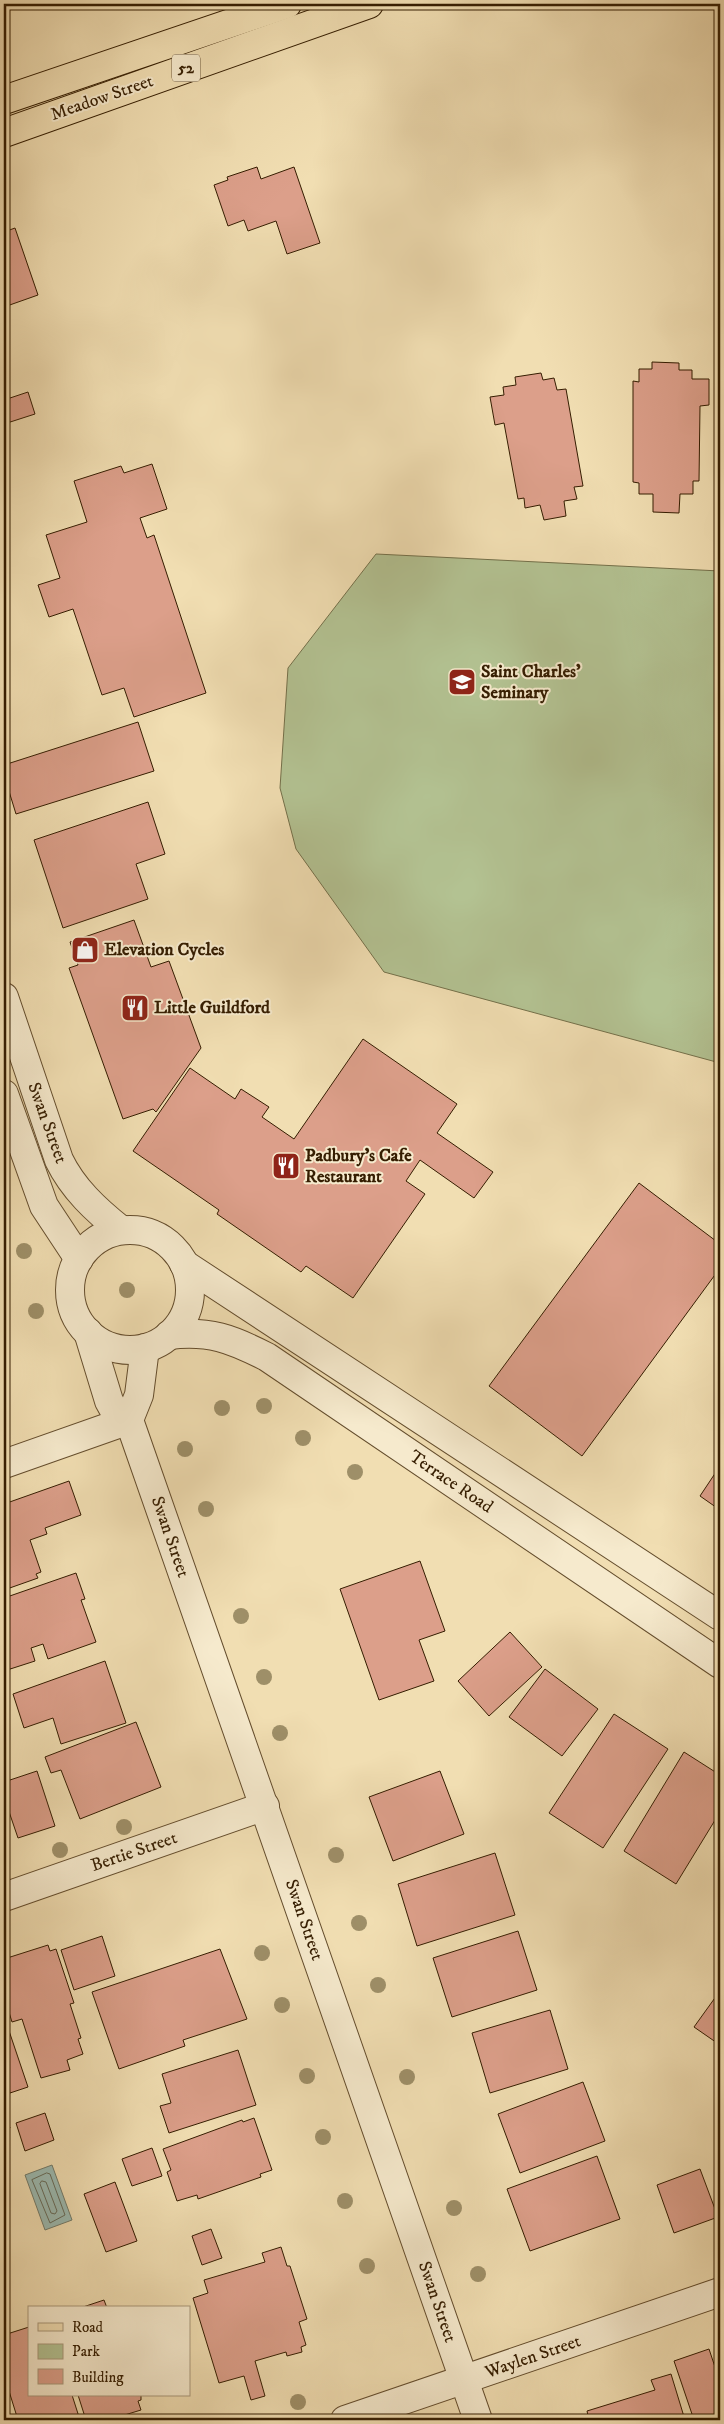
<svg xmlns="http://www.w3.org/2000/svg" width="724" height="2424" font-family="'IM FELL DW Pica',serif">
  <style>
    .green { fill: #b3c292; stroke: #74704a }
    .water { fill: #9cbbb2; stroke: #737c6b }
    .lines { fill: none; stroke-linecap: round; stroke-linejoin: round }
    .shore { stroke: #686c5a; stroke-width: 1 }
    .building { fill: #dc9f8a; stroke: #351d01 }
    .minor-casing { stroke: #644d2d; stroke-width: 30 }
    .tertiary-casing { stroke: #644d2d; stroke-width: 30 }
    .primary-casing { stroke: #351d01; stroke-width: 30 }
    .minor { stroke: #f6eacd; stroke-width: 28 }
    .tertiary { stroke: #f6eacd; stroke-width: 28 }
    .primary { stroke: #f1deb2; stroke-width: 28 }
    .tree { fill: #9e8f68 }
    .labels { text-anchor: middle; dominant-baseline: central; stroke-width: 4; stroke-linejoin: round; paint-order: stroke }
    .shield { fill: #f6eacd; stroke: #6f5a3e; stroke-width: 1 }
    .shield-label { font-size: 16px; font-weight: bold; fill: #351d01 }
    .street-label { font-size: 18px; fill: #351d01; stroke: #f6eacd }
    .poi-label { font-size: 18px; font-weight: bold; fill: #351d01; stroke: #f6eacd; text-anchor: start }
  </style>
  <rect width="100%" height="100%" fill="#f1deb2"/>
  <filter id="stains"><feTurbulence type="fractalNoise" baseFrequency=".004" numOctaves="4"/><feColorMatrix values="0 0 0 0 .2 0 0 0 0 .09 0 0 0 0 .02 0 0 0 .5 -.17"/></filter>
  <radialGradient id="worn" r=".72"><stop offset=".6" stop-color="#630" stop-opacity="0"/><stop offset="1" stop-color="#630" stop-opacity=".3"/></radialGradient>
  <polygon class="green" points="376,554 720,571 720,1063 384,972 296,849 280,788 288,668"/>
  <polygon class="water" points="52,2165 72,2220 45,2230 25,2175"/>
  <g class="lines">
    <g class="shore">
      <polygon points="47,2173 50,2174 65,2215 50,2223 32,2180"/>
      <polygon points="42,2181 46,2182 57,2211 55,2214 51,2213 40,2184"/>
    </g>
  </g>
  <g class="building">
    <polygon points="257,167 261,179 294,167 320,243 287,254 276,221 248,231 244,220 228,226 214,185 228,180 227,177"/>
    <polygon points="15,228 38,295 4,307 4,232"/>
    <polygon points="652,362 679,363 679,370 692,370 692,379 709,379 709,405 700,406 699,481 693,481 693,494 680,494 679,513 653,512 653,494 639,494 639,483 633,482 633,381 639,382 639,369 652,369"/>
    <polygon points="541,373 543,380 554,378 557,390 566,389 583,486 574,487 577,499 564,501 566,516 544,520 540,505 525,508 524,498 518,499 504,423 495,425 490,397 504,395 503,387 516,385 515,377"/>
    <polygon points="28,392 35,414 4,424 4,400"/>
    <polygon points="4,444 9,461 4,463"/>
    <polygon points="152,464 167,509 140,518 147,538 154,535 206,693 134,717 124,688 102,695 73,609 49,617 38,585 60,578 46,535 87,522 74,481 121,466 124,473"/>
    <polygon points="138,722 154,771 16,814 4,775 4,765"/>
    <polygon points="148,802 165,854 136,864 148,899 63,928 34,840"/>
    <polygon points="134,920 151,967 169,961 201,1048 156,1112 153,1109 123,1119 69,968 78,965 70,942"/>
    <polygon points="363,1039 457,1104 437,1133 493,1172 474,1198 420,1160 406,1181 425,1194 353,1298 306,1266 301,1272 217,1214 219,1210 133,1151 190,1068 235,1099 241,1089 269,1107 262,1117 294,1139"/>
    <polygon points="639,1183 720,1244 720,1268 582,1456 489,1386"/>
    <polygon points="720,1466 720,1510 700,1496"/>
    <polygon points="69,1481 81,1515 45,1528 47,1534 30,1540 41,1572 36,1574 38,1578 4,1590 4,1504"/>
    <polygon points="420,1561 445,1631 419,1640 434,1681 379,1700 340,1589"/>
    <polygon points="76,1573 85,1599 81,1600 96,1642 48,1659 43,1644 31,1648 35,1661 4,1671 4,1598"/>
    <polygon points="510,1632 542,1667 489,1716 458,1681"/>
    <polygon points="105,1661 126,1723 61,1744 53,1718 24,1728 13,1694"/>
    <polygon points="545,1669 598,1709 562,1756 509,1717"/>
    <polygon points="614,1714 668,1749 603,1848 549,1813"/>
    <polygon points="136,1722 161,1787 80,1819 61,1770 51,1773 45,1757"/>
    <polygon points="684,1752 720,1775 720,1812 676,1884 624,1851"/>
    <polygon points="37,1771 55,1826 18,1838 4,1797 4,1782"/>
    <polygon points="440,1771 464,1834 393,1861 369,1797"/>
    <polygon points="4,1804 9,1819 4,1820"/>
    <polygon points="495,1853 515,1915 417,1946 398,1884"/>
    <polygon points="518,1931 537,1990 452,2017 433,1958"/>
    <polygon points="102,1936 115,1976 74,1990 61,1950"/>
    <polygon points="48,1945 50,1951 56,1949 74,2003 70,2004 81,2038 78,2039 83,2054 67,2060 70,2070 41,2078 22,2019 12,2022 4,1996 4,1959"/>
    <polygon points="220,1949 247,2019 183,2040 185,2046 119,2069 92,1992"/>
    <polygon points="717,1995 720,1998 720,2045 694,2027"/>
    <polygon points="550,2010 568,2069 490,2093 472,2033"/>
    <polygon points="4,2016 28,2087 4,2095"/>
    <polygon points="238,2050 256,2105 169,2133 160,2106 171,2103 162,2074"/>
    <polygon points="583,2082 605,2141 520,2173 498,2114"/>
    <polygon points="4,2112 10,2128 4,2130"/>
    <polygon points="45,2113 54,2140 25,2151 16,2123"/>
    <polygon points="254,2118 272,2170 260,2174 261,2177 198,2199 197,2195 177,2201 167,2172 171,2170 163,2149 242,2120 243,2122"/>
    <polygon points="152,2148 162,2176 132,2186 122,2159"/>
    <polygon points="597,2156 620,2219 530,2251 507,2189"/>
    <polygon points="700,2169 718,2217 674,2233 657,2185"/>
    <polygon points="115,2182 137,2241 106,2252 84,2194"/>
    <polygon points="211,2229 222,2258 202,2265 192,2236"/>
    <polygon points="281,2247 287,2266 290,2266 307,2319 299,2322 306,2345 301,2347 302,2352 287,2356 286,2352 255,2361 265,2396 251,2400 244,2376 219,2383 193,2298 208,2293 204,2280 265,2262 262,2253"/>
    <polygon points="104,2300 107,2308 80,2308"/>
    <polygon points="29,2327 29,2395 72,2395 80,2420 18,2420 4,2375 4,2335"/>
    <polygon points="709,2349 720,2382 720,2420 694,2420 674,2361"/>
    <polygon points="671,2374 685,2420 589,2420 587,2411 655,2390 651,2380"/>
    <polygon points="78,2395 141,2395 141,2400 138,2401 141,2410 108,2420 88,2420 87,2416 85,2417"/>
  </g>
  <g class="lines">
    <defs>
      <g id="minor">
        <polyline points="88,1332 109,1401 114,1410 129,1420 478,2420"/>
        <polyline points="129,1420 139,1395 145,1348"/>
        <polyline points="4,1464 129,1420"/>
        <polyline points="4,1897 265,1806"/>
        <polyline points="345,2420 720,2292"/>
      </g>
      <g id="tertiary">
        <path d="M4,997L59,1160C73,1189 96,1210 121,1230"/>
        <polyline points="4,1094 44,1206 79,1259"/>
        <circle cx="130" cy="1290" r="60"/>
        <polyline points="184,1264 720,1616"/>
        <path d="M169,1335C209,1330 232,1339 267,1357L720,1664"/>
      </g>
      <g id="primary">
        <polyline points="4,100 287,4"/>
        <polyline points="4,133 369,4"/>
      </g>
    </defs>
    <use href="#minor" class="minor-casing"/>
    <use href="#tertiary" class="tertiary-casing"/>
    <use href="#primary" class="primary-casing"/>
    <use href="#minor" class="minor"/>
    <use href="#tertiary" class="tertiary"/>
    <use href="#primary" class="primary"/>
  </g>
  <g class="tree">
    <circle cx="24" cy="1251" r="8"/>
    <circle cx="127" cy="1290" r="8"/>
    <circle cx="36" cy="1311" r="8"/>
    <circle cx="264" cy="1406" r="8"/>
    <circle cx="222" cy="1408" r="8"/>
    <circle cx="303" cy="1438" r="8"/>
    <circle cx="185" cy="1449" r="8"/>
    <circle cx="355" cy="1472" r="8"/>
    <circle cx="206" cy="1509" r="8"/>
    <circle cx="241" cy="1616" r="8"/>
    <circle cx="264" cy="1677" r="8"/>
    <circle cx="280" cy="1733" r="8"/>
    <circle cx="124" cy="1827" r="8"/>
    <circle cx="60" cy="1850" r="8"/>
    <circle cx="336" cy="1855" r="8"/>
    <circle cx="359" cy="1923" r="8"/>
    <circle cx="262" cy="1953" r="8"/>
    <circle cx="378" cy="1985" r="8"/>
    <circle cx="282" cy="2005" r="8"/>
    <circle cx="307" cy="2076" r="8"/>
    <circle cx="407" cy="2077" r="8"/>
    <circle cx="323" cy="2137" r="8"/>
    <circle cx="345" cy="2201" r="8"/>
    <circle cx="454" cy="2208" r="8"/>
    <circle cx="367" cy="2266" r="8"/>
    <circle cx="478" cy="2274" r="8"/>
    <circle cx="298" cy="2402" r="8"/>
  </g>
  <defs>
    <symbol id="university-square" viewBox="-11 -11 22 22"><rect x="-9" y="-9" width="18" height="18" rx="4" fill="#8f2418" stroke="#f6eacd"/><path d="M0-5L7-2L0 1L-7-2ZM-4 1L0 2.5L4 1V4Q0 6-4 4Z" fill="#fff"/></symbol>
    <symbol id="shop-square" viewBox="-11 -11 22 22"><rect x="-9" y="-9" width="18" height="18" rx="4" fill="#8f2418" stroke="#f6eacd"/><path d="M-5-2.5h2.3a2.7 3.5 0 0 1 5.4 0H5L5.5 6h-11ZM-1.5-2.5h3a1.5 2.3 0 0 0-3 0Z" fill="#fff"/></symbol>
    <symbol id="restaurant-square" viewBox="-11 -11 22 22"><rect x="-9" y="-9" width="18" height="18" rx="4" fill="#8f2418" stroke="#f6eacd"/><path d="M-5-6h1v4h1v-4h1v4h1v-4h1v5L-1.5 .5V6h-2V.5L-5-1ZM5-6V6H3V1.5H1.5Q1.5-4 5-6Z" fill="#fff"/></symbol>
  </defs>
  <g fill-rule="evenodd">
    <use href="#university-square" x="446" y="666" width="32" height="32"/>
    <use href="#shop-square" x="69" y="934" width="32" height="32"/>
    <use href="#restaurant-square" x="119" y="992" width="32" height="32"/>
    <use href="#restaurant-square" x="270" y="1150" width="32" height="32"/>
  </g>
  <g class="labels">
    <rect class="shield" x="172" y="54.5" width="28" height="27" rx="4"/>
    <g class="shield-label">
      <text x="186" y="68">52</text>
    </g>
    <g class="street-label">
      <text transform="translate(102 98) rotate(-19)">Meadow Street</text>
      <text transform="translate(47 1123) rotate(70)">Swan Street</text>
      <text transform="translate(451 1482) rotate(34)">Terrace Road</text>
      <text transform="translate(170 1537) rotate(71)">Swan Street</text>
      <text transform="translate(134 1852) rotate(-19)">Bertie Street</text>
      <text transform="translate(304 1920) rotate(71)">Swan Street</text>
      <text transform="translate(437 2302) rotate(71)">Swan Street</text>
      <text transform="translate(533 2357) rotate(-19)">Waylen Street</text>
    </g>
    <g class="poi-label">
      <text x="481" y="672">Saint Charles’<tspan x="481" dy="21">Seminary</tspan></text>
      <text x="104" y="950">Elevation Cycles</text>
      <text x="154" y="1008">Little Guildford</text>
      <text x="305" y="1156">Padbury's Cafe<tspan x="305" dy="21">Restaurant</tspan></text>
    </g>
  </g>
  <rect width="724" height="2424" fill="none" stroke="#f1deb2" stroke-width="20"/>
  <rect x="5" y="5" width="714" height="2414" fill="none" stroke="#351d01" stroke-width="2.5"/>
  <rect x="10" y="10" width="704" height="2404" fill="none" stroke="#351d01"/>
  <rect x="28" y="2306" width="162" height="90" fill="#f6eacd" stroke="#a9987b"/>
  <rect x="38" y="2323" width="25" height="8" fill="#f1deb2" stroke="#a9987b"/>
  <text x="72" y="2332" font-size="15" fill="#351d01">Road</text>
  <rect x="38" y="2344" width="25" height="15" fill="#b3c292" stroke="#a9987b"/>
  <text x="72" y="2356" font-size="15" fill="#351d01">Park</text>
  <rect x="38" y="2369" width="25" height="15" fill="#dc9f8a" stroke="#a9987b"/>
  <text x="72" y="2382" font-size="15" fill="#351d01">Building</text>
  <rect width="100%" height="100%" filter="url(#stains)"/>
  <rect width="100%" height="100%" fill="url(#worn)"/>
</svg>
